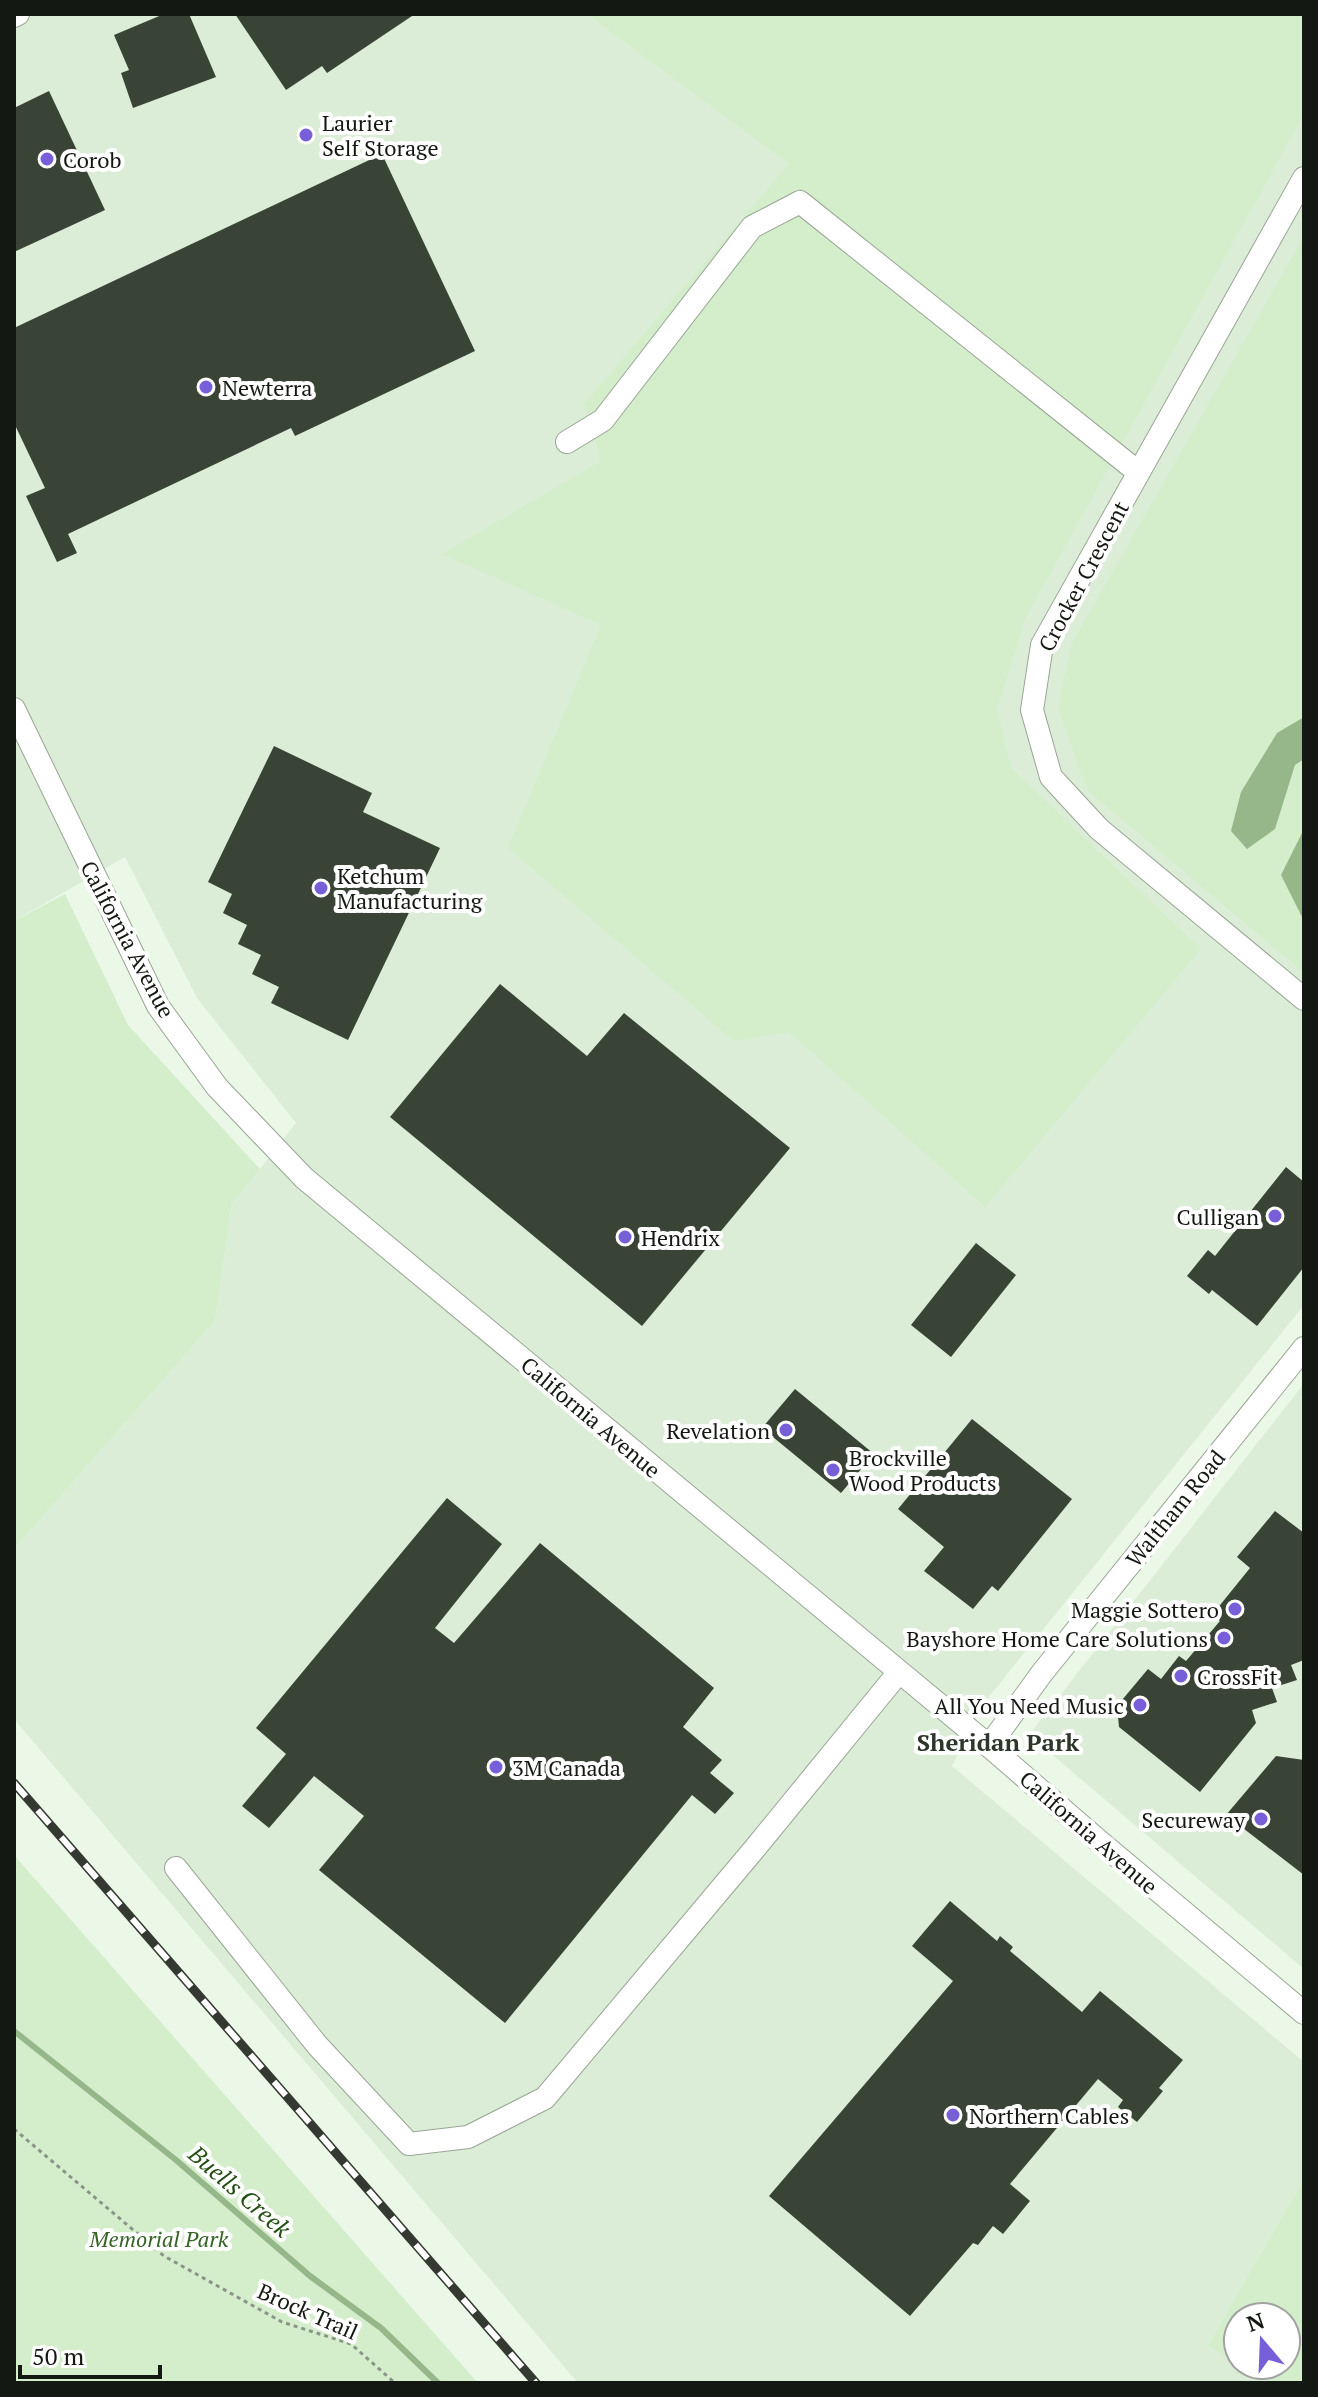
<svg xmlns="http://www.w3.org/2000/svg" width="1318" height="2397" font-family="'PT Serif',serif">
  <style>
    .built { fill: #dbedd6 }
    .green { fill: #d4eecc }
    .water { fill: #95b78a }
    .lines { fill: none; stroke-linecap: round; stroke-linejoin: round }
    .stream { stroke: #95b78a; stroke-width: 6 }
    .building { fill: #394436 }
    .minor-casing { stroke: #99a595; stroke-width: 24 }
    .path { stroke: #8b9488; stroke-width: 3; stroke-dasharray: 4 4; stroke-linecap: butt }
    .minor { stroke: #fff; stroke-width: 22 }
    .rail-casing { stroke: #343932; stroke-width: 9 }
    .rail { stroke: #fff; stroke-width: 6; stroke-dasharray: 18; stroke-linecap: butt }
    .poi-dot { fill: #785fda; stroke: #fff; stroke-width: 3 }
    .labels { text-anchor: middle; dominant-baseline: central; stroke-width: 8; stroke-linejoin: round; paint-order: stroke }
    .poi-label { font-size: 22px; fill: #141812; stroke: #fff; text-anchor: start }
    .street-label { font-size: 22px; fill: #141812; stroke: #fff }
    .park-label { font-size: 22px; font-style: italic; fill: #376327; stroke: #fff }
    .neighbourhood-label { font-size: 24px; font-weight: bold; fill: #2d3729; stroke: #fff }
    .water-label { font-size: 24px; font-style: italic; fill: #245013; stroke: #fff }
  </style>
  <rect width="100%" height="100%" fill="#ebf8e7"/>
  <g class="built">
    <polygon points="14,14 1304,14 1304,1305 984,1703 952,1766 1304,2062 1304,2179 1207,2346 1272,2383 578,2383 14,1719 14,1549 215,1321 232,1204 296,1123 197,998 125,857 14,921"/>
    <polygon points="1302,1386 1304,1387 1304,1969 1029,1735"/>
  </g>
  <g class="green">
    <polygon points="587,14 1304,14 1304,114 1026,617 997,709 1011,768 1201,949 985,1207 789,1032 734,1041 508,848 601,625 442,554 601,461 584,404 789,164"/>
    <polygon points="1304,236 1304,717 1277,733 1241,792 1274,829 1296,765 1304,759 1304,829 1281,875 1304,921 1304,973 1087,790 1058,708 1071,645"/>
    <polygon points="65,894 128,1025 260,1169 232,1204 215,1321 14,1549 14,921"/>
    <polygon points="14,1855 478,2383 14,2383"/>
    <polygon points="1304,2179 1304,2383 1272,2383 1240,2365 1286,2365 1286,2317 1238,2317 1238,2364 1207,2346"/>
  </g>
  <g class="water">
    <polygon points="1304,717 1304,759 1295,765 1275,829 1247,849 1231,831 1241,792 1277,733"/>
    <polygon points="1304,829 1304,921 1281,875"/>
  </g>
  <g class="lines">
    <polyline class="stream" points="14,2031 176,2160 310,2276 381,2328 438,2383"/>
  </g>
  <g class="building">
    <polygon points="164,14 189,14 216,77 133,108 121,73 129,70 114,35"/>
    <polygon points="235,14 415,14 327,73 322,66 286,90"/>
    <polygon points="49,91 105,210 14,252 14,108"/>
    <polygon points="382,154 475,351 295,436 291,428 68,534 77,553 57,562 26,496 45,488 14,423 14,328"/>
    <polygon points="274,746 372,793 363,812 440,848 348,1040 271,1003 279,987 252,974 261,955 238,944 247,925 223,913 232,894 208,882"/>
    <polygon points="500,984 587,1056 624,1013 790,1148 642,1326 390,1117"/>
    <polygon points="1286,1167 1304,1182 1304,1267 1257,1326 1212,1290 1209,1294 1187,1276 1208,1250 1215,1256"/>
    <polygon points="976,1243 1016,1275 951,1357 911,1325"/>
    <polygon points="795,1389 874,1454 841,1493 762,1428"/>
    <polygon points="972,1419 1072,1499 998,1591 992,1586 973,1609 924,1571 944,1547 898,1509"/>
    <polygon points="447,1498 502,1544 435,1628 454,1643 540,1543 714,1688 683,1727 722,1760 710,1773 734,1793 715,1814 692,1795 505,2023 319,1870 364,1816 314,1776 269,1828 242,1806 286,1754 256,1728"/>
    <polygon points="1275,1511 1304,1533 1304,1660 1291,1665 1297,1680 1272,1688 1277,1702 1252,1710 1256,1723 1200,1792 1119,1727 1117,1706 1148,1669 1161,1679 1179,1656 1186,1661 1220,1621 1212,1615 1250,1568 1237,1557"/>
    <polygon points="1276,1756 1304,1760 1304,1875 1226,1815"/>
    <polygon points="950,1901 997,1941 1000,1936 1013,1947 1010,1951 1082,2012 1100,1991 1183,2060 1159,2088 1163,2091 1137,2122 1118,2107 1123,2100 1098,2079 1010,2184 1030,2201 1003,2234 993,2226 978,2245 973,2243 910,2316 769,2196 953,1981 912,1946"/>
  </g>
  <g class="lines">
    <defs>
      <g id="minor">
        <polyline points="14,16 18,14"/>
        <polyline points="1304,178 1042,645 1032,710 1051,777 1099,829 1304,999"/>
        <polyline points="567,442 603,420 752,227 800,202 1138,472"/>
        <polyline points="14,709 158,1006 217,1087 304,1178 989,1746 1099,1841 1304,2013"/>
        <polyline points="989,1746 1042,1673 1304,1348"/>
        <polyline points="176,1868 317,2045 409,2144 468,2137 545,2098 756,1847 899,1672"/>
      </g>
    </defs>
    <use href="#minor" class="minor-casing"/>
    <polyline class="path" points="14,2129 164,2256 282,2322 351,2344 395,2383"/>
    <use href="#minor" class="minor"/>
    <defs>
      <polyline id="rail" points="14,1783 536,2383"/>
    </defs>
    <use href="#rail" class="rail-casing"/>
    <use href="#rail" class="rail"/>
  </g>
  <g class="poi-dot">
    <circle cx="306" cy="135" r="8"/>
    <circle cx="47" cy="159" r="8"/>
    <circle cx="206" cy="387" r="8"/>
    <circle cx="321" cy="888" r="8"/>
    <circle cx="1275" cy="1216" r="8"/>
    <circle cx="625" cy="1237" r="8"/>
    <circle cx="786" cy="1430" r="8"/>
    <circle cx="833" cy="1470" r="8"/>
    <circle cx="1235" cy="1609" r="8"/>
    <circle cx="1224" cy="1638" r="8"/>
    <circle cx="1181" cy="1676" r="8"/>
    <circle cx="1140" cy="1705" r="8"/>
    <circle cx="496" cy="1767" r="8"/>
    <circle cx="1261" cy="1819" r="8"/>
    <circle cx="953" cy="2115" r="8"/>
  </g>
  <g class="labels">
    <g class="poi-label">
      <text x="322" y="122">Laurier<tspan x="322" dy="25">Self Storage</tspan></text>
      <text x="63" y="159">Corob</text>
      <text x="222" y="387">Newterra</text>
      <text x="337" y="875">Ketchum<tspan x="337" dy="25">Manufacturing</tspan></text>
      <text x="1259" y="1216" text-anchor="end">Culligan</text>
      <text x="641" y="1237">Hendrix</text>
      <text x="770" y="1430" text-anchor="end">Revelation</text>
      <text x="849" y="1457">Brockville<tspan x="849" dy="25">Wood Products</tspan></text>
      <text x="1219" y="1609" text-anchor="end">Maggie Sottero</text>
      <text x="1208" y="1638" text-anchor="end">Bayshore Home Care Solutions</text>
      <text x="1197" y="1676">CrossFit</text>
      <text x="1124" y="1705" text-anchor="end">All You Need Music</text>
      <text x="512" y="1767">3M Canada</text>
      <text x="1245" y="1819" text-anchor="end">Secureway</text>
      <text x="969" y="2115">Northern Cables</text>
    </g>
    <g class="street-label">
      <text transform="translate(1083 576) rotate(-62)">Crocker Crescent</text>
      <text transform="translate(128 939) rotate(62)">California Avenue</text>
      <text transform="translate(591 1417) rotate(40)">California Avenue</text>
      <text transform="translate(1175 1508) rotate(-51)">Waltham Road</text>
      <text transform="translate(1089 1832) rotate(41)">California Avenue</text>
      <text transform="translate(308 2311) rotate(24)">Brock Trail</text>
    </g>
    <g class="park-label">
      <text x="159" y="2238">Memorial Park</text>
    </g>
    <g class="neighbourhood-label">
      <text x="998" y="1742">Sheridan Park</text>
    </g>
    <g class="water-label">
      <text transform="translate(240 2191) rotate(41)">Buells Creek</text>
    </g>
  </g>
  <rect width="1318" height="2397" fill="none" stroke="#141812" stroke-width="32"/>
  <g transform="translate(1262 2341) rotate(341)"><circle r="38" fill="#ffffff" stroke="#a1a3a0" stroke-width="2"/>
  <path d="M0-6L14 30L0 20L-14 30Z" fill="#785fda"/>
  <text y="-12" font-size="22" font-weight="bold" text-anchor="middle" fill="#141812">N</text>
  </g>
  <path d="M20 2365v12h140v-12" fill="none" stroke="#141812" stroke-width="4"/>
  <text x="32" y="2365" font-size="24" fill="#141812" stroke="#ffffff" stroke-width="6" paint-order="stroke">50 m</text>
</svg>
